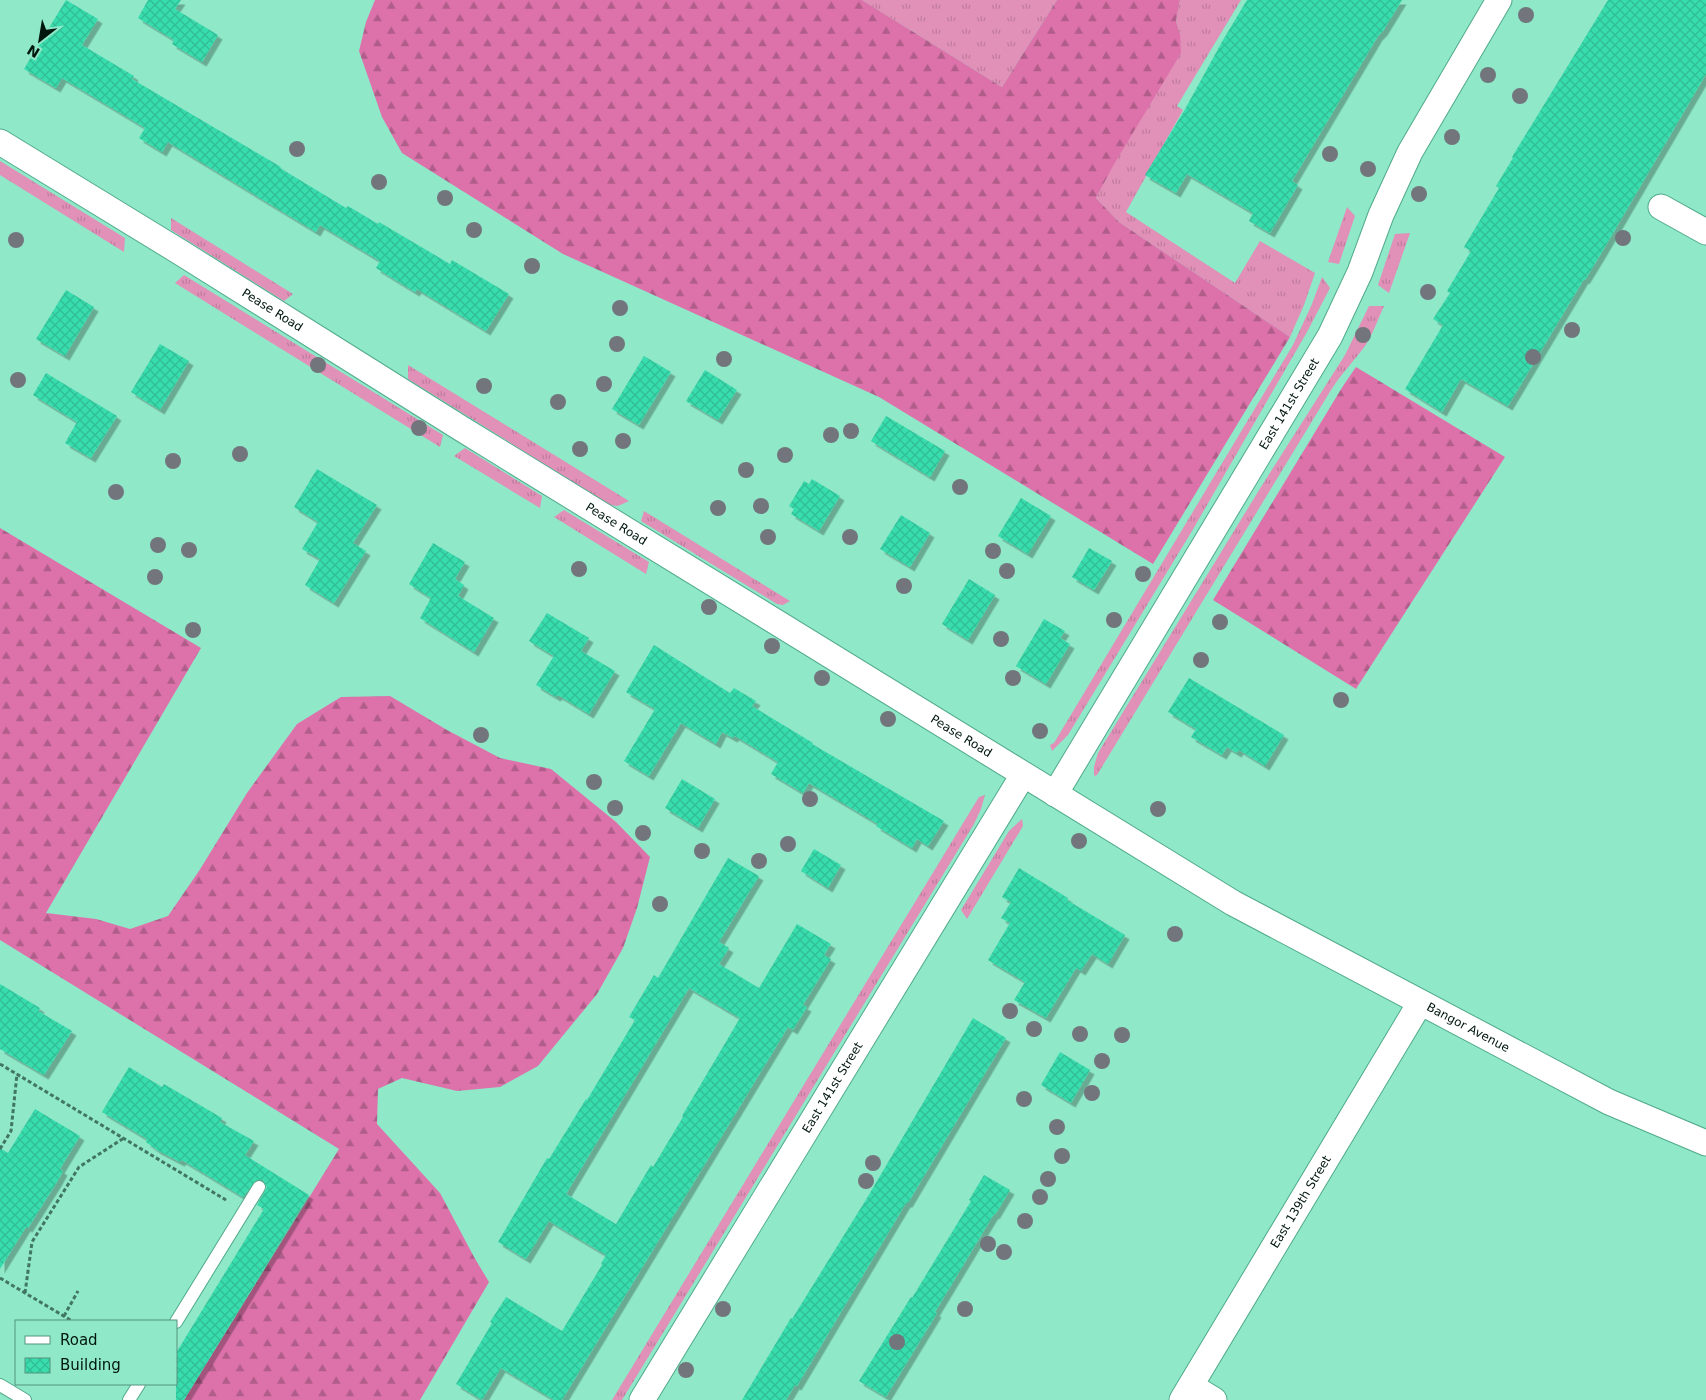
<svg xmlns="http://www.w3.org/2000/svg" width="1706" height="1400" font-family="'DejaVu Sans',sans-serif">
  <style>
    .grass { fill: url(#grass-tufts) }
    .forest { fill: url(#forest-firs) }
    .building { fill: url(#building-cross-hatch); fill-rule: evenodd; filter: url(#shadow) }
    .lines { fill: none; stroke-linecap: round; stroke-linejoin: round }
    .service-casing { stroke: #50aa8b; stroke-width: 14 }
    .minor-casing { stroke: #50aa8b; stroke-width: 27 }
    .path { stroke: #417662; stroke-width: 3; stroke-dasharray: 4 2.5; stroke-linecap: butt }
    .service { stroke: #fff; stroke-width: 12 }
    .minor { stroke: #fff; stroke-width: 25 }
    .tree { fill: #72757c }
    .labels { text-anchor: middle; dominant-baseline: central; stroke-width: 4; stroke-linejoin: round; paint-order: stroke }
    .street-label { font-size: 12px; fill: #00170e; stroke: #8fe8c8 }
  </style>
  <defs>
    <pattern id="grass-tufts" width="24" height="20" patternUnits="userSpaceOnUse" patternTransform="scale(1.25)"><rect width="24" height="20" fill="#e190b8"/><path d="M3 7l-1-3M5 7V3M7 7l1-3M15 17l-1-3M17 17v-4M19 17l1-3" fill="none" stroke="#bf7b9d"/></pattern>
    <pattern id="forest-firs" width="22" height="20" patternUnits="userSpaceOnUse" patternTransform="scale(1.25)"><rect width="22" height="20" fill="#dd72ab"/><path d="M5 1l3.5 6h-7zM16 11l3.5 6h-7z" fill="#b15d8a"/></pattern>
    <pattern id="building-cross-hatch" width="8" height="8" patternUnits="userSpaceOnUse" patternTransform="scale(1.25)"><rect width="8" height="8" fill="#39ddae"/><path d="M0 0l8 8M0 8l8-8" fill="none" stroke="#30bd94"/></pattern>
    <filter id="shadow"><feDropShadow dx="4.5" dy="4.5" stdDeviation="0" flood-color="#0004"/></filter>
  </defs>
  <rect width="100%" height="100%" fill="#8fe8c8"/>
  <g class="grass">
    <polygon points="862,0 1057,0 1002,87"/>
    <polygon points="1180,0 1241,0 1177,106 1183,110 1126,212 1235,283 1260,241 1315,273 1304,305 1290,337 1119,222 1096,198 1180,34 1176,21"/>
    <polygon points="0,161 125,238 124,252 0,175"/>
    <polygon points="1347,207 1355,216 1339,264 1328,262"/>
    <polygon points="171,218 293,294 284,301 171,230"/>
    <polygon points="1410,233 1389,293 1378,285 1395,234"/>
    <polygon points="184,275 443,435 440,447 175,283"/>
    <polygon points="1322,277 1330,288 1307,332 1192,531 1068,735 1052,751 1050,745 1054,743 1293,345 1312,304"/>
    <path d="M1369,306H1384C1378,319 1373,334 1365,346C1354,361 1341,374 1331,390L1097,775L1094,776V767L1098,753L1261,487L1345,355Z"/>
    <polygon points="408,365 629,501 618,506 610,505 408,379"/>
    <polygon points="465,448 542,496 540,508 454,456"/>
    <polygon points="564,510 649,562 646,574 554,517"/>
    <polygon points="644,511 790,601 783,605 777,604 641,521"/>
    <polygon points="985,795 981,809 974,824 622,1400 612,1400 979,797"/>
    <polygon points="1022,819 1023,826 967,919 961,910 1009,831"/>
  </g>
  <g class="forest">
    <polygon points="375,0 862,0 1002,87 1057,0 1180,0 1176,21 1180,34 1181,53 1113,166 1096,198 1119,222 1290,337 1153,564 879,397 563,254 402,153 382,117 359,51 366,22"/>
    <polygon points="1356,367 1505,457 1356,689 1213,600 1343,386"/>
    <polygon points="0,528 201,648 46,913 96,919 130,929 168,916 199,871 247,793 297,724 341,697 390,696 447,730 500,758 551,769 616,822 650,857 637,908 623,948 597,994 538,1066 500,1087 457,1091 402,1078 378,1089 377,1124 440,1193 474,1257 489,1282 420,1400 184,1400 339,1149 0,940"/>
  </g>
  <g class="building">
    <polygon points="66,0 98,19 82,45 134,76 132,79 281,167 280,168 346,208 348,206 378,224 379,222 450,264 452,260 509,294 486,331 417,289 415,292 376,268 380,261 320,225 316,232 168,142 162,152 139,138 145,128 142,126 62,78 56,88 24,69"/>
    <polygon points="148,0 181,0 175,9 218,35 202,62 172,44 174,40 138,18"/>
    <polygon points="1247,0 1402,0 1383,31 1378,36 1292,181 1298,185 1270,233 1249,221 1253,213 1187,174 1176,193 1145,175 1184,111 1223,40"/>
    <polygon points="1608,0 1706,0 1706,74 1602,252 1585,280 1584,279 1508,406 1461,379 1442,412 1405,389 1443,325 1433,319 1450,293 1447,291 1471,251 1464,247 1499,188 1496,186 1513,158 1512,157"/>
    <polygon points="66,290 94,307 65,356 36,339"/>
    <polygon points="160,344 189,361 160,410 131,392"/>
    <polygon points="644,356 671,372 639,425 612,409"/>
    <polygon points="705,370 737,390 718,420 686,401"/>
    <polygon points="46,373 117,416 91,458 65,443 77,422 33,395"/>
    <polygon points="886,416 945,451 930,477 871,441"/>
    <polygon points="317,469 377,505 353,543 366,551 334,603 305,585 320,559 302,549 318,522 294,507"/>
    <polygon points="812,479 840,496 819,531 791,514 794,509 789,506 804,481 809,484"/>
    <polygon points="1021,498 1051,516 1028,554 998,536"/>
    <polygon points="901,515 930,533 910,567 880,549"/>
    <polygon points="433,543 465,562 455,579 464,585 458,596 494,618 474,652 420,618 431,598 409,584"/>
    <polygon points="1089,548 1112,561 1094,590 1072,577"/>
    <polygon points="969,579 995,595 968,640 942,624"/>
    <polygon points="547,613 589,638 581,651 615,671 589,714 558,695 556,697 536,685 554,656 529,641"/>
    <polygon points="1044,619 1065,631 1060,638 1070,644 1046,684 1016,666"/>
    <polygon points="654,645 730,693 734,688 756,701 752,706 813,743 812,744 944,821 928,846 917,839 912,848 876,826 878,824 809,783 803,793 771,774 778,762 735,736 733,738 722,732 716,744 681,723 649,776 624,761 655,709 626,692"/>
    <polygon points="1189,678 1284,735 1265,766 1239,750 1237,753 1227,747 1222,755 1191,737 1196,729 1168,712"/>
    <polygon points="682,779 715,799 698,828 665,808"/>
    <polygon points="814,849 841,865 828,888 801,871"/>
    <path d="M728,858L759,876L719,942L729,948L719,964L759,988L797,924L831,944L824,955L831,959L803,1005L807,1007L793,1030L788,1027L562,1400H554L501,1368L482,1400L456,1384L492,1323L490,1322L506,1297L562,1331L602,1265L601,1264L606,1255L549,1221L526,1259L498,1242L547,1158L549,1159L586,1099L587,1100L635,1020L629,1017L654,975L658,978ZM689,988L740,1018L682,1116L683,1117L653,1167L651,1165L616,1224L566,1194Z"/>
    <polygon points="1019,868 1068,898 1067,900 1125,935 1108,964 1092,954 1081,971 1076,968 1046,1018 1014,1000 1025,982 988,960 1010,923 1001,918 1011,902 1002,897"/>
    <polygon points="0,984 40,1008 38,1011 72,1031 44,1075 0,1049"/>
    <polygon points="973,1018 1006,1038 908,1203 906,1203 797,1386 795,1385 786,1400 742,1400 791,1318 792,1319 867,1198"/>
    <polygon points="1060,1052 1090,1070 1071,1103 1041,1085"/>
    <polygon points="129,1067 162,1087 164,1084 222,1118 220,1122 254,1141 245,1155 309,1195 184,1400 176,1400 176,1353 264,1209 257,1205 267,1187 263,1180 256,1180 243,1197 182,1160 180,1162 157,1150 146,1142 147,1139 102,1112"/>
    <polygon points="35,1109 80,1136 60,1169 63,1171 57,1182 28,1228 26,1227 0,1269 0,1148 8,1153"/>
    <polygon points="984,1175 1010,1190 995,1215 994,1214 935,1312 937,1313 886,1397 859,1381 911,1297 912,1298 971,1201 969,1200"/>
  </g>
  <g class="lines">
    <defs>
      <g id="service">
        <polyline points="176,1322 259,1187"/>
        <polyline points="0,1385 25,1400"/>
        <polyline points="129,1400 139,1384"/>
      </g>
      <g id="minor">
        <path id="s1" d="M0,142L183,254L462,429L1233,903L1609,1102L1706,1143"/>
        <polyline points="1661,207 1706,232"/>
        <path id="s2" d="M1055,794L1330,336L1360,272L1381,215L1410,152L1499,0"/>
        <polyline points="1191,1386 1214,1400"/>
        <path id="s3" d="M642,1400L1023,775"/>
        <path id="s4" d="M1182,1400L1420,1003"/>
      </g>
    </defs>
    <use href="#service" class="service-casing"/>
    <use href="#minor" class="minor-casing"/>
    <g class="path">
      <polyline points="0,1064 226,1200"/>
      <polyline points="0,1149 11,1131 17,1074"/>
      <polyline points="0,1278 72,1321"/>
      <polyline points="25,1293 32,1242 79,1167 124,1138"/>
      <polyline points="64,1316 78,1291"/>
    </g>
    <use href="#service" class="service"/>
    <use href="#minor" class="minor"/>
  </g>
  <g class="tree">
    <circle cx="1526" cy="15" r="8"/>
    <circle cx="1488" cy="75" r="8"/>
    <circle cx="1520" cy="96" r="8"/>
    <circle cx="1452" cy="137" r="8"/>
    <circle cx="297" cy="149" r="8"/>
    <circle cx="1330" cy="154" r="8"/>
    <circle cx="1368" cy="169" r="8"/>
    <circle cx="379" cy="182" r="8"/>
    <circle cx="1419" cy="194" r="8"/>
    <circle cx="445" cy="198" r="8"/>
    <circle cx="474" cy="230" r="8"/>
    <circle cx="1623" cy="238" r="8"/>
    <circle cx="16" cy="240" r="8"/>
    <circle cx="532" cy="266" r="8"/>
    <circle cx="1428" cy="292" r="8"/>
    <circle cx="620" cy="308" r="8"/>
    <circle cx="1572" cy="330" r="8"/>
    <circle cx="1363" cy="335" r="8"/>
    <circle cx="617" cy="344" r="8"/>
    <circle cx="1533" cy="357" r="8"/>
    <circle cx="724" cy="359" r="8"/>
    <circle cx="318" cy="365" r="8"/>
    <circle cx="18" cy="380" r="8"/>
    <circle cx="604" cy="384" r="8"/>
    <circle cx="484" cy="386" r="8"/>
    <circle cx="558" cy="402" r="8"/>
    <circle cx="419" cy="428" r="8"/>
    <circle cx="851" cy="431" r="8"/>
    <circle cx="831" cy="435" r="8"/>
    <circle cx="623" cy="441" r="8"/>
    <circle cx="580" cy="449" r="8"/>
    <circle cx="240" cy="454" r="8"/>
    <circle cx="785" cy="455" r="8"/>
    <circle cx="173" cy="461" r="8"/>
    <circle cx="746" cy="470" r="8"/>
    <circle cx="960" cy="487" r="8"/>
    <circle cx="116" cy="492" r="8"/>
    <circle cx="761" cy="506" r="8"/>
    <circle cx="718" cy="508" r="8"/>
    <circle cx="768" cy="537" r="8"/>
    <circle cx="850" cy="537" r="8"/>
    <circle cx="158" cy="545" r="8"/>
    <circle cx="189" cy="550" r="8"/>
    <circle cx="993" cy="551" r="8"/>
    <circle cx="579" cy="569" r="8"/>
    <circle cx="1007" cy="571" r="8"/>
    <circle cx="1143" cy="574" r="8"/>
    <circle cx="155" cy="577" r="8"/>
    <circle cx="904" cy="586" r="8"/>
    <circle cx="709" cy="607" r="8"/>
    <circle cx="1114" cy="620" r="8"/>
    <circle cx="1220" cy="622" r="8"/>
    <circle cx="193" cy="630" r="8"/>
    <circle cx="1001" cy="639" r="8"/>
    <circle cx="772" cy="646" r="8"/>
    <circle cx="1201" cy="660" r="8"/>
    <circle cx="822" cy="678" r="8"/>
    <circle cx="1013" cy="678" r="8"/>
    <circle cx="1341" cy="700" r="8"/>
    <circle cx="888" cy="719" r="8"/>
    <circle cx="1040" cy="731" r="8"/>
    <circle cx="481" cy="735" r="8"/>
    <circle cx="594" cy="782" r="8"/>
    <circle cx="810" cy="799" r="8"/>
    <circle cx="615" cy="808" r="8"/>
    <circle cx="1158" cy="809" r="8"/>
    <circle cx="643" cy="833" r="8"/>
    <circle cx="1079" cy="841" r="8"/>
    <circle cx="788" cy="844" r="8"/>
    <circle cx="702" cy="851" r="8"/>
    <circle cx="759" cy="861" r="8"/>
    <circle cx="660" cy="904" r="8"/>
    <circle cx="1175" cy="934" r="8"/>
    <circle cx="1010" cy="1011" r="8"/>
    <circle cx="1034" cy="1029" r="8"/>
    <circle cx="1080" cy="1034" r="8"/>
    <circle cx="1122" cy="1035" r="8"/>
    <circle cx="1102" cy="1061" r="8"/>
    <circle cx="1092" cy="1093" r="8"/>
    <circle cx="1024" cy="1099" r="8"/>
    <circle cx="1057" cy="1127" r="8"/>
    <circle cx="1062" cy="1156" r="8"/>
    <circle cx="873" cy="1163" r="8"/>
    <circle cx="1048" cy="1179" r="8"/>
    <circle cx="866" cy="1181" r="8"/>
    <circle cx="1040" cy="1197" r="8"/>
    <circle cx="1025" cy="1221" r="8"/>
    <circle cx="988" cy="1244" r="8"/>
    <circle cx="1004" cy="1252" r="8"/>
    <circle cx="723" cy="1309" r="8"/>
    <circle cx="965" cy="1309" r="8"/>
    <circle cx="897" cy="1342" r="8"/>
    <circle cx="686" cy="1370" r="8"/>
  </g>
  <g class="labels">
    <g class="street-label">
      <text stroke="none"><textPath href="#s1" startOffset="320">Pease Road</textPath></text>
      <text stroke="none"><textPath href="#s2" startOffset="455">East 141st Street</textPath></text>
      <text stroke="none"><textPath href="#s1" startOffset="725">Pease Road</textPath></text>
      <text stroke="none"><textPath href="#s1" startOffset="1130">Pease Road</textPath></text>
      <text stroke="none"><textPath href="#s1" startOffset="1715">Bangor Avenue</textPath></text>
      <text stroke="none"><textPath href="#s3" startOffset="366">East 141st Street</textPath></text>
      <text stroke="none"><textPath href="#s4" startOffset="231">East 139th Street</textPath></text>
    </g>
  </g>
  <rect x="15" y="1320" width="162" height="65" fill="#8fe8c8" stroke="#56947e"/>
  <rect x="25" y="1336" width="25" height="8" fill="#ffffff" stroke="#56947e"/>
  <text x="60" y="1345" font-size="15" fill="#00170e">Road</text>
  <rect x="25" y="1358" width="25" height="15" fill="url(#building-cross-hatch)" stroke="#56947e"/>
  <text x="60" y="1370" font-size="15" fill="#00170e">Building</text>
  <g transform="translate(40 40) rotate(211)" stroke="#8fe8c8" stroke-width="4" paint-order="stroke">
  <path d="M0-4L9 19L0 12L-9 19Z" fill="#00170e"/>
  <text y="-8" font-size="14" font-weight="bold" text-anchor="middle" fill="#00170e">N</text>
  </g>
</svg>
